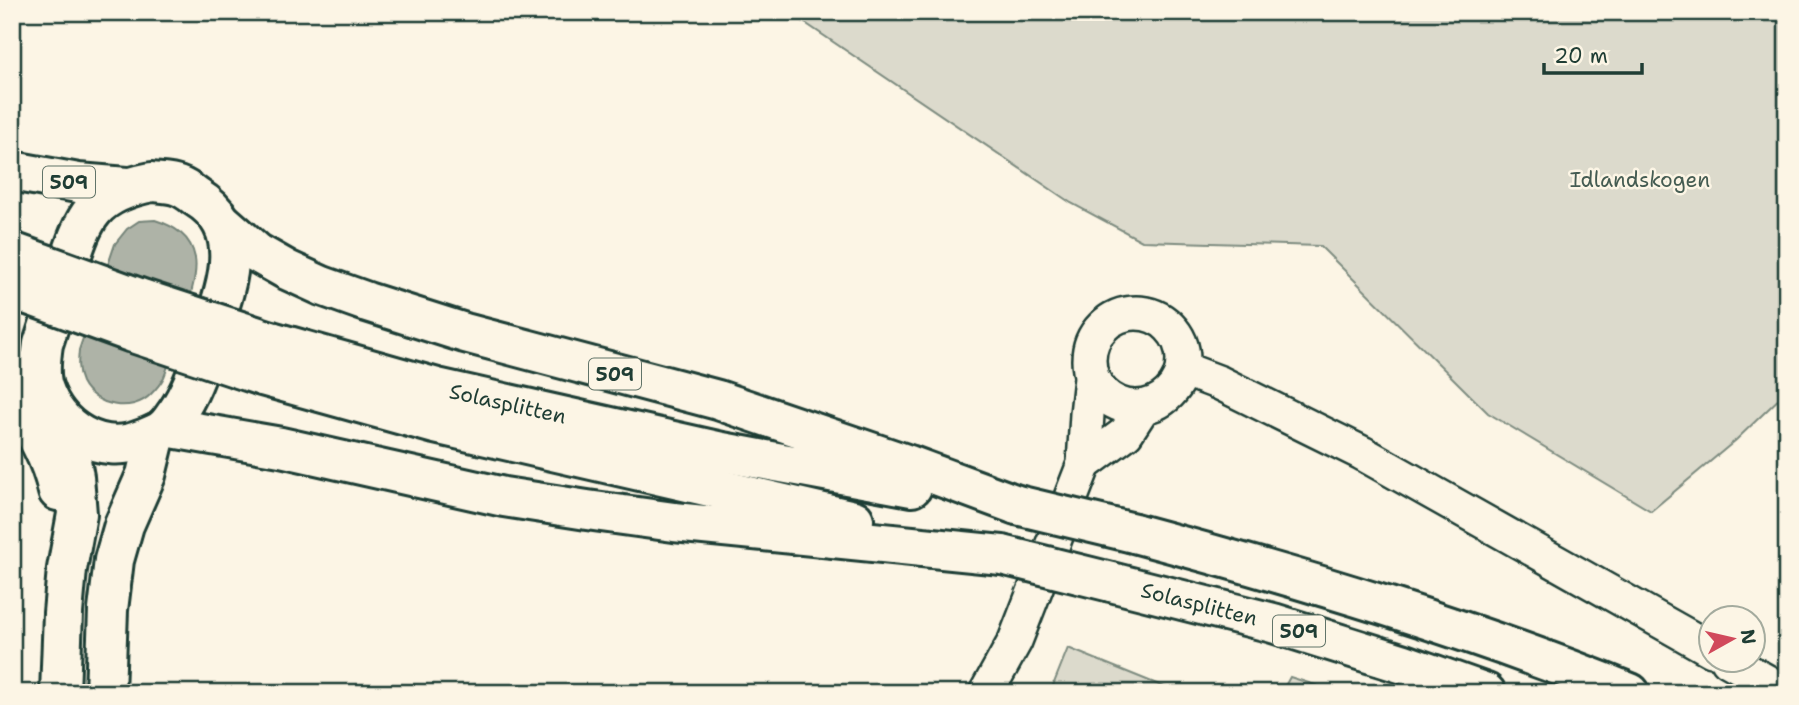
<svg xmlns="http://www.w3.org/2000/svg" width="1799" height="705" font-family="'Shantell Sans',sans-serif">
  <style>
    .green { fill: #dcdacc; stroke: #7e8c80; stroke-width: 2 }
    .water { fill: #aeb3a7; stroke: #758479; stroke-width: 2 }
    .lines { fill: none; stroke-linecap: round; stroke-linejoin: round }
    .street-casing { stroke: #1f3d34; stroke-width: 38 }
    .secondary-casing { stroke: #1f3d34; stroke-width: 44 }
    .highway-casing { stroke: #1f3d34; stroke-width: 44 }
    .street { stroke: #fcf5e5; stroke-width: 33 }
    .secondary { stroke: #fcf5e5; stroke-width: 38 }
    .highway { stroke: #fcf5e5; stroke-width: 38 }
    .highway-bridge-casing { stroke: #1f3d34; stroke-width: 44; stroke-linecap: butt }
    .highway-bridge { stroke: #fcf5e5; stroke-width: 38 }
    .labels { text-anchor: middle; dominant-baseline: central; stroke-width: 5; stroke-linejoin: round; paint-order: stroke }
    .shield { fill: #fcf5e5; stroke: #617469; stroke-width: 2 }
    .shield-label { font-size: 19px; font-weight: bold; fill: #1f3d34 }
    .park-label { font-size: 21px; fill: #455c52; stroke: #fcf5e5 }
    .street-label { font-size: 21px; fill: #1f3d34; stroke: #fcf5e5 }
  </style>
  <rect width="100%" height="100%" fill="#fcf5e5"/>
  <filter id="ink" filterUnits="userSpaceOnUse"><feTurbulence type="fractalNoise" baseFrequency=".0143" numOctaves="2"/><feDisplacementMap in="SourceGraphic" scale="14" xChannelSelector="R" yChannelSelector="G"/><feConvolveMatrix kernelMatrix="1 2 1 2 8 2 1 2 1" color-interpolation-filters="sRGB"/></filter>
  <g filter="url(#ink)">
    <g class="green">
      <polygon points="789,12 1787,12 1787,391 1736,440 1651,511 1488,413 1320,246 1142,241 1071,203"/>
      <polygon points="1068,648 1179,693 1050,693"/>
      <polygon points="1290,677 1340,693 1281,693"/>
    </g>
    <path class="water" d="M155,220C174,226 191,236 195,258C199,280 182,319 175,341C171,353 169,366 164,377C161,383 155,390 151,394C132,414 94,406 82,382C77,371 78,361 79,350L115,244L127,229L139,221Z"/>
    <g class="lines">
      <defs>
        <g id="street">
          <circle cx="1136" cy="360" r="47"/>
          <polyline points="1183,369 1220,383 1362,453 1712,650"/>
          <polyline points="1084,464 1126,433 1143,407"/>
          <polyline points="1728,660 1787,693"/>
          <polyline points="986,693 1015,641 1084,464 1087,414 1091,378"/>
        </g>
        <g id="secondary">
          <path d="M152,182C160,183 170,183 178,186C184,188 191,193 196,197C252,231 224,292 208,341C199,367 192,391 176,414C173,418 170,423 166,427C160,433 151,436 143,439C100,457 57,429 43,387C39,374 41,358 43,344C51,320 58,296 66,272C84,218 90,194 152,182Z"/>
          <path d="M12,402C34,426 51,459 58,491"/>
          <polyline points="60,693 63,613 67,569 77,514 74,477 64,423"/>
          <polyline points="105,693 108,610 114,560 124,525 146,475 156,434"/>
        </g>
        <g id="highway">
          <polyline points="12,171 78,183 127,187"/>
          <polyline points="224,224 257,253 287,270 322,286 367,302 465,333 718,400 909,465 1017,505"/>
          <path id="s1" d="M271,341L437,388L722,452L912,487"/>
          <polyline points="12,368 48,400"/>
          <polyline points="262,376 435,424 854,520"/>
          <polyline points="166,427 281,447 504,497 587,510 674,522 1002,555"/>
          <path d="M1134,533C1302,578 1469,628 1630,693"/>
          <path id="s2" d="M1111,582L1273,623L1404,664L1486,693"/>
        </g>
      </defs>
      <use href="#street" class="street-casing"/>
      <use href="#secondary" class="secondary-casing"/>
      <use href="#highway" class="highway-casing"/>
      <use href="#street" class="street"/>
      <use href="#secondary" class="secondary"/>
      <use href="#highway" class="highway"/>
      <defs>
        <g id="highway-bridge">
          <polyline points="12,252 142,299 271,341"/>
          <polyline points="12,289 133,333 262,376"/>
          <polyline points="1017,505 1134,533"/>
          <polyline points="1002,555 1111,582"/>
        </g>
      </defs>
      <use href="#highway-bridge" class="highway-bridge-casing"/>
      <use href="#highway-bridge" class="highway-bridge"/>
    </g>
  </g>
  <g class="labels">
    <g class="shield">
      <rect x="43" y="166.5" width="52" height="31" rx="5"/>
      <rect x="589" y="358.5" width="52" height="31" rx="5"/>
      <rect x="1273" y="615.5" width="52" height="31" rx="5"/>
    </g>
    <g class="shield-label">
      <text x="69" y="182">509</text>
      <text x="615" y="374">509</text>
      <text x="1299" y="631">509</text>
    </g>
    <g class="park-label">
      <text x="1640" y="180">Idlandskogen</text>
    </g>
    <g class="street-label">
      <text stroke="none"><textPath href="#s1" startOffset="245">Solasplitten</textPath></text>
      <text stroke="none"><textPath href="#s2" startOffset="91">Solasplitten</textPath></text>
    </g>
  </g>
  <rect width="1799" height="705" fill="none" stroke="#fcf5e5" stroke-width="42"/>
  <rect x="21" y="21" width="1757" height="663" fill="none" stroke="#1f3d34" stroke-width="2.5" filter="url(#ink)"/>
  <g transform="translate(1732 639) rotate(82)"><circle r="33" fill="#fcf5e5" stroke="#a4ab9e" stroke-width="2"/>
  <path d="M0-5L12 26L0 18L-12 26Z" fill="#d1495b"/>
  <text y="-10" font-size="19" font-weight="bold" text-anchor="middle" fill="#1f3d34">N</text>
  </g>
  <path d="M1544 63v10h98v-10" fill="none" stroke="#1f3d34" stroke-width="3.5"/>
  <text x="1554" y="63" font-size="21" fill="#1f3d34" stroke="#fcf5e5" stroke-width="5" paint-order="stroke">20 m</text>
</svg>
